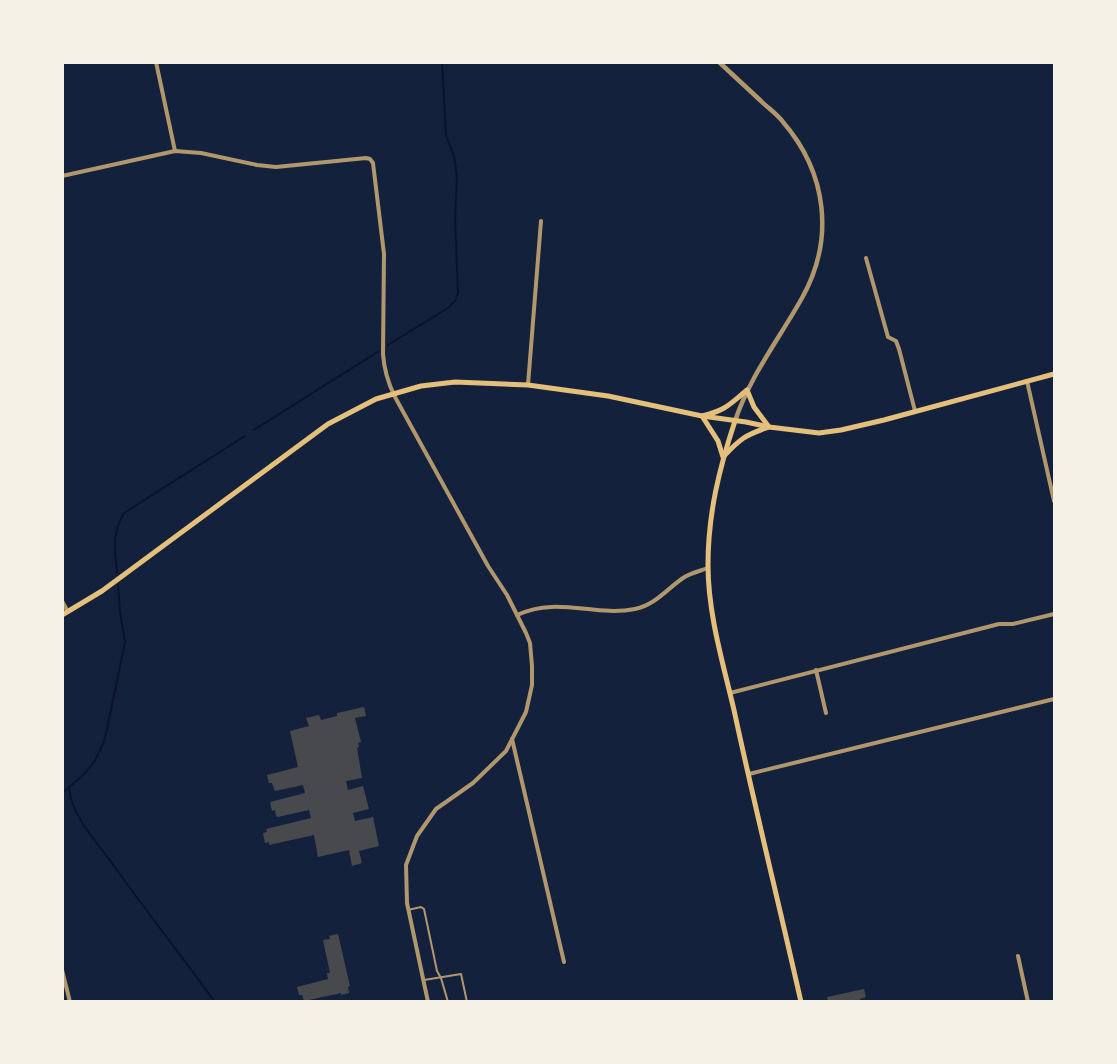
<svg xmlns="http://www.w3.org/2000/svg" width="1117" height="1064" font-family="'Exo 2',sans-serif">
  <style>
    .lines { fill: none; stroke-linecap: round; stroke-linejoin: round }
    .stream { stroke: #0b132b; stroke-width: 2 }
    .building { fill: #48494c }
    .service { stroke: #b1986c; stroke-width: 2 }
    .minor { stroke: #b1986c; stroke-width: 4 }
    .tertiary { stroke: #b1986c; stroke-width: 4.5 }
    .secondary { stroke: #e5c07b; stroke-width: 5 }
  </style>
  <rect width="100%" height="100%" fill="#14213d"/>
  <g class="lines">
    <g class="stream">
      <polyline points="388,345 448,308 455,301 458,293 455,219 457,177 454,156 446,135 442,62"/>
      <polyline points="254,430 379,351"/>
      <path d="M117,573C115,549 111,535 124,513L245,436"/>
      <path d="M69,787C71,816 96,841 112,863C145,910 181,955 215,1002"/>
      <path d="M62,793C84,776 99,762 106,734L125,642L120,612L118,585"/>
    </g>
  </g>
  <g class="building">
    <polygon points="364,707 366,716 355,718 361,742 358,743 359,747 357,748 362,778 346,781 348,790 363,786 369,809 353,813 355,821 373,817 379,846 359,851 362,863 352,866 349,850 318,857 314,835 269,845 269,842 265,843 263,833 267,832 266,829 311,818 309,810 278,817 276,816 275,810 272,811 270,802 305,793 303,785 275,791 272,783 269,783 267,775 298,767 290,731 309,726 306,718 319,715 321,720 337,716 337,713"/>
    <polygon points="338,934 350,986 348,987 349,993 341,995 341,993 304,1001 302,995 299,995 297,987 328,979 327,973 330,973 323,940 330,939 329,936"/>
    <polygon points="864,989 866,997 860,999 860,1002 828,1002 827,997"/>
  </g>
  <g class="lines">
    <g class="service">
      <polyline points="408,910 421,907 424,909 437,971 441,978 448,1002"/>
      <polyline points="424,980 461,974 467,1002"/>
    </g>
    <g class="minor">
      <polyline points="156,62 175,151"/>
      <path d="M62,176L175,151L201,153L257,165L276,167L366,158L370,159L373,163L384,254L383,354C384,369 388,383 395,397L488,566L507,595L526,633L530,643L532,666V685L526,712L506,751L473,783L436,809L417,836L406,865L407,903L428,1002"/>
      <polyline points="866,258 888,337 896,341 899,349 915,411"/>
      <polyline points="1027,381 1054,501"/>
      <polyline points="528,385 541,221"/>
      <polyline points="62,601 68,612"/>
      <path d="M517,615C558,596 594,617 635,609C655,605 667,589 683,578C690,573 700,571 708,568"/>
      <polyline points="816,670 826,713"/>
      <polyline points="730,693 999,624 1013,624 1054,614"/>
      <polyline points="512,739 564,962"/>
      <polyline points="749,774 1054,699"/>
      <polyline points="1018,956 1028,1002"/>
      <polyline points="62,970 70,1002"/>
    </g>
    <path class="tertiary" d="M719,62C733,75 747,88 761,101C768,108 777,114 783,122C827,173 835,239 802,298C779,339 750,376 735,421"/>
    <g class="secondary">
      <path d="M747,390L754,407L769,427C745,435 740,439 723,457L718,441L702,416C726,410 729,405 747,390Z"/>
      <path d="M735,421C719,469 708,514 708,565C708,614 723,663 734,710C755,808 779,904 801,1002"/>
      <polyline points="62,615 102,591 328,424 376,399 421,386 455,382 528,385 608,396 702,416 746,422 769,427 819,433 841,430 884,420 1054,374"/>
    </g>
  </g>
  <rect width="1117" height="1064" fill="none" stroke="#f6f1e7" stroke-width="128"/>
</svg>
